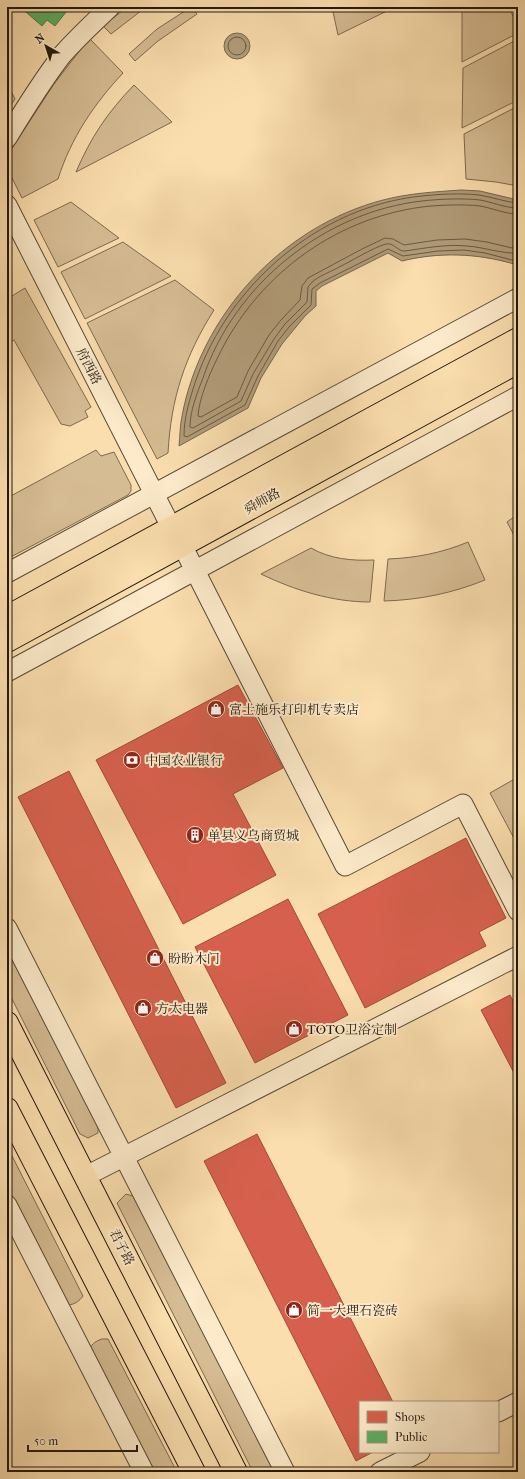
<svg xmlns="http://www.w3.org/2000/svg" width="525" height="1479" font-family="'IM FELL French Canon','Noto Serif SC',serif">
  <style>
    .green { fill: #d6bc93; stroke: #7c6a50 }
    .water { fill: #b19b78; stroke: #77674e }
    .shops { fill: #d6604d; stroke: #a04a3a }
    .public { fill: #5aae61; stroke: #498148 }
    .lines { fill: none; stroke-linecap: round; stroke-linejoin: round }
    .shore { stroke: #695a43; stroke-width: 1 }
    .minor-casing { stroke: #584a36; stroke-width: 21 }
    .major-casing { stroke: #21180e; stroke-width: 24 }
    .minor { stroke: #fceaca; stroke-width: 19 }
    .major { stroke: #fbdeae; stroke-width: 22 }
    .labels { text-anchor: middle; dominant-baseline: central; stroke-width: 4; stroke-linejoin: round; paint-order: stroke }
    .street-label { font-size: 13px; fill: #21180e; stroke: #fceaca }
    .poi-label { font-size: 13px; fill: #21180e; stroke: #fceaca; text-anchor: start }
  </style>
  <rect width="100%" height="100%" fill="#fbdeae"/>
  <filter id="stains"><feTurbulence type="fractalNoise" baseFrequency=".005" numOctaves="4"/><feColorMatrix values="0 0 0 0 .2 0 0 0 0 .09 0 0 0 0 .02 0 0 0 .5 -.17"/></filter>
  <radialGradient id="worn" r=".72"><stop offset=".6" stop-color="#630" stop-opacity="0"/><stop offset="1" stop-color="#630" stop-opacity=".3"/></radialGradient>
  <g class="green">
    <polygon points="127,7 146,7 111,34 103,26"/>
    <polygon points="191,7 197,14 158,41 135,61 129,54 157,29"/>
    <polygon points="332,7 395,7 338,35"/>
    <polygon points="462,7 508,7 518,25 518,33 462,62"/>
    <path d="M90,39L123,73C94,104 71,138 58,179L22,198L7,168V156L54,84L84,45Z"/>
    <polygon points="518,39 518,100 462,128 463,68"/>
    <polygon points="7,83 15,99 7,111"/>
    <path d="M134,85L172,122L76,172C91,137 107,113 134,85Z"/>
    <polygon points="518,106 518,186 496,182 466,179 464,134"/>
    <polygon points="71,202 119,238 58,267 34,220"/>
    <polygon points="123,242 171,276 85,319 61,272"/>
    <path d="M175,280L214,310C185,356 171,398 168,453L157,459L87,323Z"/>
    <polygon points="7,287 12,296 25,288 91,407 85,411 88,417 70,426 61,424 14,340 7,344"/>
    <polygon points="96,450 101,456 114,452 131,485 131,491 128,495 7,559 7,498"/>
    <polygon points="518,514 518,543 507,522"/>
    <path d="M468,542L485,580C453,593 420,600 384,601L388,559C415,558 442,553 468,542Z"/>
    <path d="M311,548C330,559 352,561 374,560L370,602C332,602 294,590 261,574Z"/>
    <polygon points="518,777 518,846 490,793"/>
    <polygon points="7,946 98,1123 98,1133 88,1138 80,1134 7,989"/>
    <path d="M7,1146L83,1296C79,1302 69,1309 63,1301L7,1192Z"/>
    <polygon points="126,1194 136,1197 276,1472 253,1472 117,1203"/>
    <path d="M102,1339H108L177,1472H150L89,1349C93,1343 96,1341 102,1339Z"/>
  </g>
  <g class="water">
    <circle cx="237" cy="46" r="13"/>
    <path d="M461,190L480,191L518,200V262L514,264C476,253 439,252 402,261L388,253L322,286L316,291V306L305,316L282,344L261,378L248,408L179,446C180,436 180,425 182,416C201,314 283,226 383,200C410,193 434,192 461,190Z"/>
  </g>
  <g class="shops">
    <polygon points="238,685 283,768 233,794 276,875 183,924 96,760"/>
    <polygon points="69,771 226,1083 176,1108 18,797"/>
    <polygon points="466,838 506,918 479,932 486,946 365,1008 318,914"/>
    <polygon points="288,899 348,1015 255,1063 195,947"/>
    <polygon points="510,995 518,1011 518,1071 514,1073 481,1010"/>
    <polygon points="257,1134 393,1402 360,1402 360,1452 373,1452 356,1461 204,1161"/>
  </g>
  <g class="public">
    <polygon points="20,7 70,7 55,26 47,20 42,26"/>
    <polygon points="7,413 12,422 7,424"/>
  </g>
  <g class="lines">
    <g class="shore">
      <circle cx="237" cy="46" r="9"/>
      <path d="M518,203C505,202 492,197 479,195C461,193 440,194 422,196C320,206 229,284 196,380C190,398 184,417 184,436L187,437L245,405L258,376L278,341L289,327L311,305L312,289L320,283L388,249L403,256L438,251L464,250L485,253L512,260L518,258"/>
      <path d="M518,208C505,208 492,202 480,200C463,198 439,199 422,201C324,212 234,285 203,378C197,393 190,411 190,427L193,428L241,401L253,374L274,339L285,324L307,302L308,287C314,277 329,273 339,267C352,261 372,248 386,244C394,242 398,252 405,251C426,248 446,244 467,246C483,247 502,254 518,253"/>
      <path d="M518,214C505,214 492,208 480,206C465,204 437,205 422,207C332,219 255,278 217,359C209,375 199,399 198,416L201,417L237,397L248,371L269,335L281,320L300,300L302,286L308,278L362,249L385,238L393,239L404,245L437,240L465,239L487,242L512,248L518,247"/>
    </g>
    <defs>
      <g id="minor">
        <path d="M7,138C24,110 42,81 62,55C77,38 94,22 110,7"/>
        <polyline points="7,205 171,527"/>
        <polyline points="182,545 345,866 463,804 518,911"/>
        <polyline points="7,573 518,298"/>
        <polyline points="7,672 518,396"/>
        <polyline points="7,928 285,1472"/>
        <polyline points="86,1176 518,956"/>
        <polyline points="7,1205 144,1472"/>
        <polyline points="498,1412 518,1402"/>
        <polyline points="380,1472 420,1452"/>
      </g>
      <g id="major">
        <polyline points="7,617 518,339"/>
        <polyline points="7,641 518,362"/>
        <polyline points="7,1023 236,1472"/>
        <polyline points="7,1109 194,1472"/>
      </g>
    </defs>
    <use href="#minor" class="minor-casing"/>
    <use href="#major" class="major-casing"/>
    <use href="#minor" class="minor"/>
    <use href="#major" class="major"/>
  </g>
  <defs>
    <symbol id="shop-disc" viewBox="-11 -11 22 22"><circle r="9.5" fill="#8f2418" stroke="#fceaca"/><path d="M-5-2.5h2.3a2.7 3.5 0 0 1 5.4 0H5L5.5 6h-11ZM-1.5-2.5h3a1.5 2.3 0 0 0-3 0Z" fill="#fff"/></symbol>
    <symbol id="bank-disc" viewBox="-11 -11 22 22"><circle r="9.5" fill="#8f2418" stroke="#fceaca"/><path d="M-6-4H6V4H-6ZM0-2.3a2.3 2.3 0 1 0 0 4.6a2.3 2.3 0 1 0 0-4.6Z" fill="#fff"/></symbol>
    <symbol id="building-disc" viewBox="-11 -11 22 22"><circle r="9.5" fill="#8f2418" stroke="#fceaca"/><path d="M-4-6H4V6H1V3H-1V6H-4ZM-2.5-4.3h1.7v1.8h-1.7ZM.8-4.3h1.7v1.8H.8ZM-2.5-1h1.7V.8h-1.7ZM.8-1h1.7V.8H.8Z" fill="#fff"/></symbol>
  </defs>
  <g fill-rule="evenodd">
    <use href="#shop-disc" x="206" y="699" width="20" height="20"/>
    <use href="#bank-disc" x="122" y="750" width="20" height="20"/>
    <use href="#building-disc" x="185" y="825" width="20" height="20"/>
    <use href="#shop-disc" x="145" y="948" width="20" height="20"/>
    <use href="#shop-disc" x="133" y="998" width="20" height="20"/>
    <use href="#shop-disc" x="284" y="1019" width="20" height="20"/>
    <use href="#shop-disc" x="284" y="1300" width="20" height="20"/>
  </g>
  <g class="labels">
    <g class="street-label">
      <text transform="translate(89 366) rotate(63)">府西路</text>
      <text transform="translate(262 501) rotate(-29)">舜师路</text>
      <text transform="translate(122 1247) rotate(63)">君子路</text>
    </g>
    <g class="poi-label">
      <text x="229" y="709">富士施乐打印机专卖店</text>
      <text x="145" y="760">中国农业银行</text>
      <text x="208" y="835">单县义乌商贸城</text>
      <text x="168" y="958">盼盼木门</text>
      <text x="156" y="1008">方太电器</text>
      <text x="307" y="1029">TOTO卫浴定制</text>
      <text x="307" y="1310">简一大理石瓷砖</text>
    </g>
  </g>
  <rect width="525" height="1479" fill="none" stroke="#fbdeae" stroke-width="24"/>
  <rect x="8" y="8" width="509" height="1463" fill="none" stroke="#21180e" stroke-width="2"/>
  <rect x="12" y="12" width="501" height="1455" fill="none" stroke="#21180e"/>
  <rect x="359" y="1401" width="140" height="52" fill="#fceaca" stroke="#a4967f"/>
  <rect x="367" y="1411" width="20" height="12" fill="#d6604d" stroke="#a4967f"/>
  <text x="395" y="1421" font-size="12" fill="#21180e">Shops</text>
  <rect x="367" y="1431" width="20" height="12" fill="#5aae61" stroke="#a4967f"/>
  <text x="395" y="1441" font-size="12" fill="#21180e">Public</text>
  <g transform="translate(46 46) rotate(321)" stroke="#fceaca" stroke-width="3" paint-order="stroke">
  <path d="M0-3L7 15L0 10L-7 15Z" fill="#21180e"/>
  <text y="-6" font-size="11" font-weight="bold" text-anchor="middle" fill="#21180e">N</text>
  </g>
  <path d="M28 1445v6h109v-6" fill="none" stroke="#21180e" stroke-width="2"/>
  <text x="34" y="1445" font-size="12" fill="#21180e" stroke="#fceaca" stroke-width="3" paint-order="stroke">50 m</text>
  <rect width="100%" height="100%" filter="url(#stains)"/>
  <rect width="100%" height="100%" fill="url(#worn)"/>
</svg>
